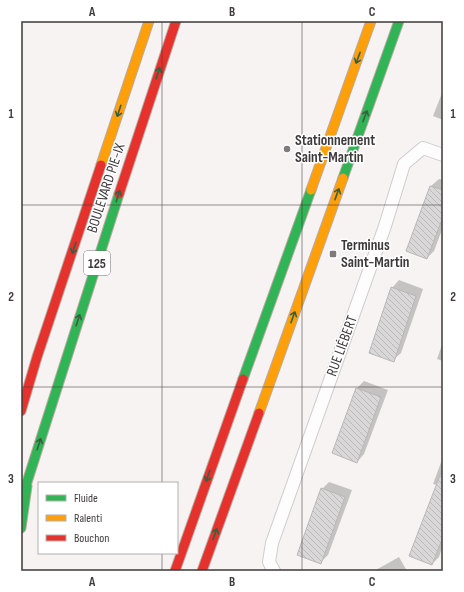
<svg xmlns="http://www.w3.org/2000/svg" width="464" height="592" font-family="'Sofia Sans Condensed',sans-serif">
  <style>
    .shadow { fill: #0003 }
    .building { fill: url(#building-back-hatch); stroke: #bab7b8 }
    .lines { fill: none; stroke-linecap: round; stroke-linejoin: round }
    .street-casing { stroke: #cfcccc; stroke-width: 14 }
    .fast-casing { stroke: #baaaa2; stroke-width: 11 }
    .slow-casing { stroke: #baaaa2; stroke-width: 11 }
    .jam-casing { stroke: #baaaa2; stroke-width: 11 }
    .street { stroke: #fefdfd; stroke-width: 12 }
    .fast { stroke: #30b455; stroke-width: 9 }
    .slow { stroke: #ff9f0a; stroke-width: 9 }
    .jam { stroke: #e5322d; stroke-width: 9 }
    .oneway { stroke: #395f41 }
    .grid { fill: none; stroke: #3d3a39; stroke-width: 1; stroke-opacity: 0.55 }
    .poi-dot { fill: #7e7b7a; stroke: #fff; stroke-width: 1.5 }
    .labels { text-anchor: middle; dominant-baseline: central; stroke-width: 3; stroke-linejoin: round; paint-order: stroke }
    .shield { fill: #fff; stroke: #777574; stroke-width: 1 }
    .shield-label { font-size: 14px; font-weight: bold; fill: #3d3a39 }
    .poi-label { font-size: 15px; font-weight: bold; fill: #3d3a39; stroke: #fff; text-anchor: start }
    .street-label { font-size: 15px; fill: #3d3a39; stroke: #fff }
    .neatline { fill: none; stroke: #3d3a39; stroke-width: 1.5 }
    .grid-label { font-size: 13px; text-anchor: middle; font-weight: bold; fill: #3d3a39 }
  </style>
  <defs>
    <pattern id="building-back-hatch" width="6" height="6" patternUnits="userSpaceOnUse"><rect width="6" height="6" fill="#dad7d8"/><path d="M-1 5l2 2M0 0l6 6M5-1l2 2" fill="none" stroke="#bcb9ba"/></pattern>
  </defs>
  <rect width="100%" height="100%" fill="#f7f3f3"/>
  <g class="shadow">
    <polygon points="442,93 443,93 443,120 433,116"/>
    <polygon points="439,179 443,180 443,227 434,251 427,258 407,251 431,186"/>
    <polygon points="399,280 423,289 401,353 393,360 392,288"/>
    <polygon points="443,342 443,361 437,359"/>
    <polygon points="364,381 388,390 364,454 357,462 333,453 357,388"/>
    <polygon points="443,457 443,545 439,557 432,564 437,485 433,484"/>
    <polygon points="329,482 352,490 328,555 321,562 322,489"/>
    <polygon points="399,557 407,571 374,571"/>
  </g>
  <g class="building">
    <polygon points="430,186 443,190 443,217 427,259 406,251"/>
    <polygon points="391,287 416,296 394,362 369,353"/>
    <polygon points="356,388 381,397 357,463 332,453"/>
    <polygon points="442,470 443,537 432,565 409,556"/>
    <polygon points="321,488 345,497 321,564 297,555"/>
  </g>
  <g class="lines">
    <defs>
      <polyline id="street" points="274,571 269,562 272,543 385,226 404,164 423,148 443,155"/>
      <g id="fast">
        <polyline points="343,178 399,21"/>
        <polyline points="243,379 311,190"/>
        <polyline points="21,501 119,194"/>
        <polyline points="21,528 27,486"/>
      </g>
      <g id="slow">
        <polyline points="101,165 149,21"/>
        <polyline points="311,190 371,21"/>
        <polyline points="259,413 343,178"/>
      </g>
      <g id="jam">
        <polyline points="119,194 176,21"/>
        <polyline points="21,411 37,357 101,165"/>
        <polyline points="175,571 243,379"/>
        <polyline points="202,571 259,413"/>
      </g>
    </defs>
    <use href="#street" class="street-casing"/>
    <use href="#fast" class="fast-casing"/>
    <use href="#slow" class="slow-casing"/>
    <use href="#jam" class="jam-casing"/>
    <use href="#street" class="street"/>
    <use href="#fast" class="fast"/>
    <use href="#slow" class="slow"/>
    <use href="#jam" class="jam"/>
  </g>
  <defs><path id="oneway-shaft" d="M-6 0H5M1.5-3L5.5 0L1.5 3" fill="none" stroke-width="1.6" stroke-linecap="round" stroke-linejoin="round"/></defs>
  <g class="oneway">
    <use href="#oneway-shaft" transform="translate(358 58) rotate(110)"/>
    <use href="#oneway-shaft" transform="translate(158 73) rotate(-72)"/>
    <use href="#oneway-shaft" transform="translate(119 111) rotate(108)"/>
    <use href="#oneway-shaft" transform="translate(365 116) rotate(-70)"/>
    <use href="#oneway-shaft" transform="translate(337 194) rotate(-70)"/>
    <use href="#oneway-shaft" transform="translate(118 196) rotate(-72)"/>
    <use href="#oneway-shaft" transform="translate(74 248) rotate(108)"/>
    <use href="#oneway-shaft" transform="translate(293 317) rotate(-70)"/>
    <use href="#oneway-shaft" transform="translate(78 320) rotate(-72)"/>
    <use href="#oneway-shaft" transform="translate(39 444) rotate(-72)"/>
    <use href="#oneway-shaft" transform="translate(208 476) rotate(109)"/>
    <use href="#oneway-shaft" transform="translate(215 534) rotate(-71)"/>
  </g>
  <path class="grid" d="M162,21V483M302,21V571M21,205H443M21,387H443M162,553V571"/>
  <g class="poi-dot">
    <circle cx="287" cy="149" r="4"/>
    <rect x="329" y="250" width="8" height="8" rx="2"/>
  </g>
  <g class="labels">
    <rect class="shield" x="84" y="251" width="26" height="24" rx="3"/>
    <g class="shield-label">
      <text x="97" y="263">125</text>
    </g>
    <g class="poi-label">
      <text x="295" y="140">Stationnement<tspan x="295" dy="17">Saint-Martin</tspan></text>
      <text x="341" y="245">Terminus<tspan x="341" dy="17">Saint-Martin</tspan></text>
    </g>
    <g class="street-label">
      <text transform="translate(106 188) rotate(-72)">BOULEVARD PIE-IX</text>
      <text transform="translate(342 346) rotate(-70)">RUE LIÉBERT</text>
    </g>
  </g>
  <rect width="464" height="592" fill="none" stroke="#ffffff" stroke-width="44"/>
  <rect x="38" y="482" width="140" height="72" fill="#ffffff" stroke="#b1b0b0"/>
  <rect x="46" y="495" width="20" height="6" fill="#30b455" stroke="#b1b0b0"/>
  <text x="74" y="502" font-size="12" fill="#3d3a39">Fluide</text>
  <rect x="46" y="515" width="20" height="6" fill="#ff9f0a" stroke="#b1b0b0"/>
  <text x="74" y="522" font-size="12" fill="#3d3a39">Ralenti</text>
  <rect x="46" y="535" width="20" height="6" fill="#e5322d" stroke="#b1b0b0"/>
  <text x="74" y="542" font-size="12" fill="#3d3a39">Bouchon</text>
  <rect x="22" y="22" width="420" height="548" class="neatline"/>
  <g class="grid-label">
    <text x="92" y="16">A</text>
    <text x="232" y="16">B</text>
    <text x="372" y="16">C</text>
    <text x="11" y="118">1</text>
    <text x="453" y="118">1</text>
    <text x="11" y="301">2</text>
    <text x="453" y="301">2</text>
    <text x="11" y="483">3</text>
    <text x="453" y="483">3</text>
    <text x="92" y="586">A</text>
    <text x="232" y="586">B</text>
    <text x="372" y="586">C</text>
  </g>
</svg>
